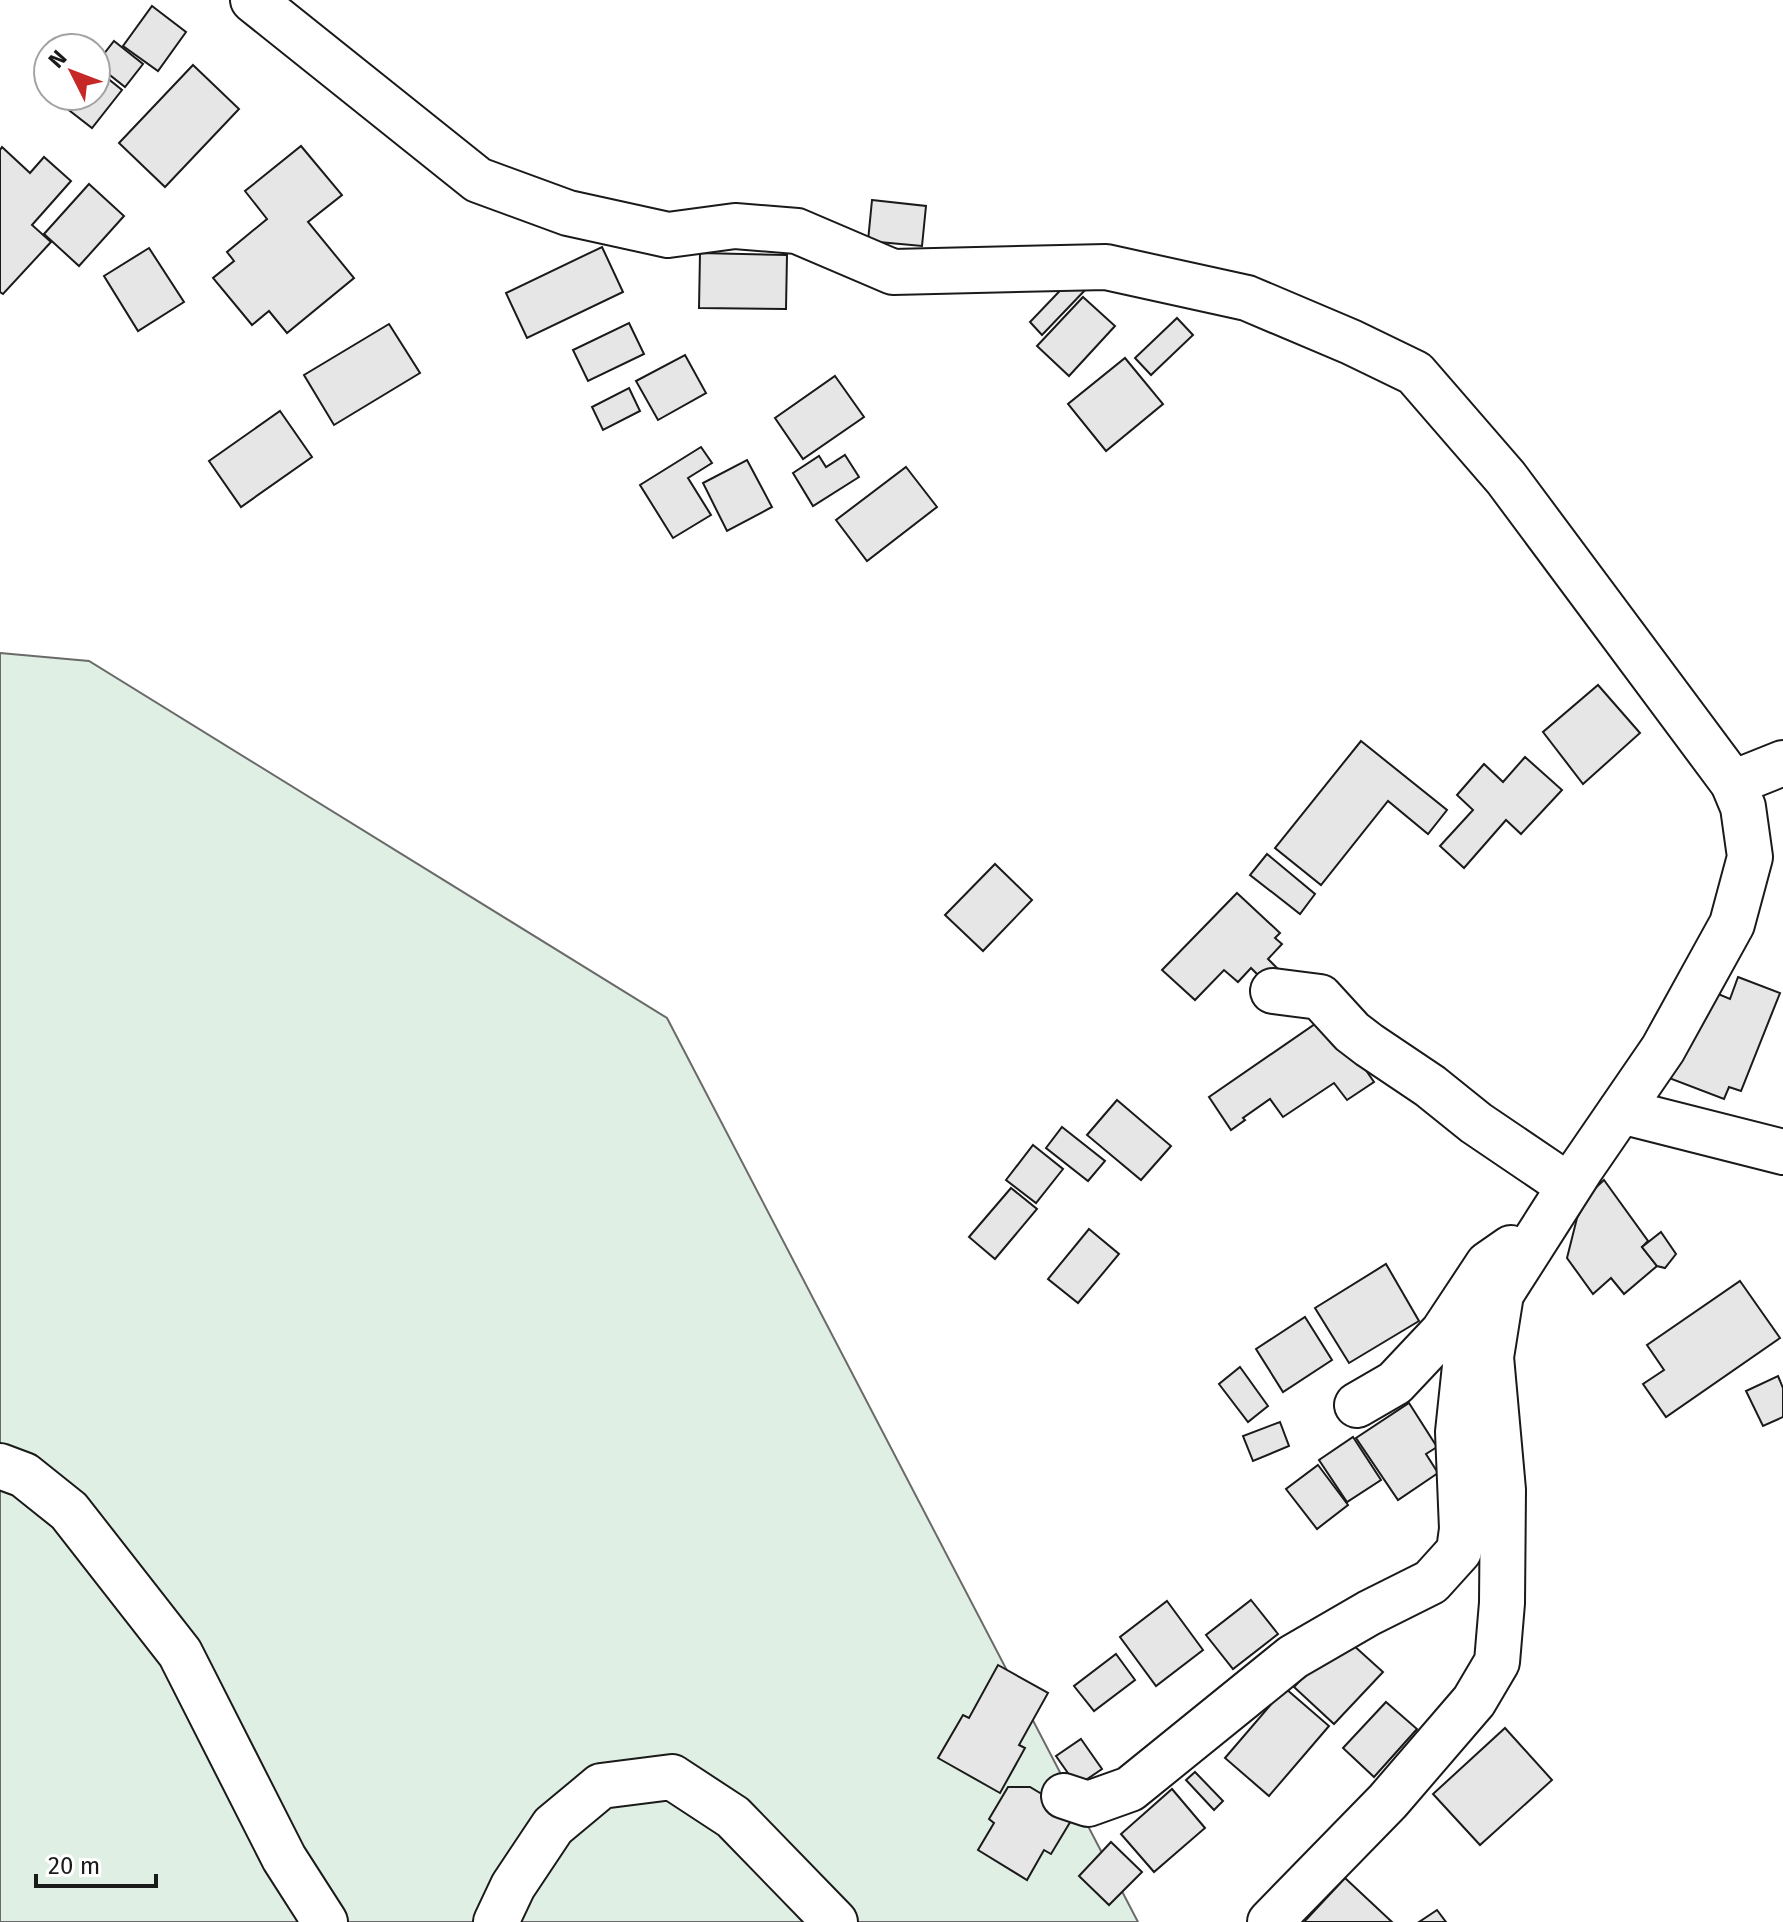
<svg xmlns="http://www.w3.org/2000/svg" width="1783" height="1922" font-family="'Fira Sans',sans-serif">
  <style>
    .green { fill: #e0efe3; stroke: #6a6a6a; stroke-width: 2 }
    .building { fill: #e6e6e6; stroke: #1a1a1a; stroke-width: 2 }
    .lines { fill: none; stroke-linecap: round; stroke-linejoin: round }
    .minor-casing { stroke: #1a1a1a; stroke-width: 48 }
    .minor { stroke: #fff; stroke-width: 44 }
  </style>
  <rect width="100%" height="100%" fill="#fff"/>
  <polygon class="green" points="0,653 89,661 667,1018 1138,1922 0,1922"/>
  <g class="building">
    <polygon points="152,6 186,32 158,71 123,46"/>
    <polygon points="114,41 143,64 125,87 96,64"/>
    <polygon points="193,65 239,109 165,187 119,143"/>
    <polygon points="96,69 122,90 92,128 52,97 96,96"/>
    <polygon points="301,146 342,195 308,222 354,278 287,333 269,311 252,325 213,278 234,261 227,252 267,219 245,191"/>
    <polygon points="2,147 30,173 44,157 71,181 32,225 51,242 3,294 0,292 0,150"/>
    <polygon points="89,184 124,216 79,266 44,234"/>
    <polygon points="872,200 926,206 922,246 868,241"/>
    <polygon points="602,247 623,292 527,338 506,293"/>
    <polygon points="149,248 184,302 138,331 104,276"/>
    <polygon points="700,253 787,255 786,309 699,308"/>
    <polygon points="1075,275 1088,287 1042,335 1030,322"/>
    <polygon points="1083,297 1115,326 1069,376 1037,346"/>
    <polygon points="1177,318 1193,335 1151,375 1135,358"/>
    <polygon points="629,323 644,354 588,381 573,350"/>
    <polygon points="389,324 420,373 334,425 304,375"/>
    <polygon points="685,355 706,393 658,420 636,381"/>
    <polygon points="1125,358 1163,404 1106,451 1068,404"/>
    <polygon points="835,376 864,417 803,459 775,418"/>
    <polygon points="629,388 640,411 603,430 592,407"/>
    <polygon points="280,411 312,457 241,507 209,461"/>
    <polygon points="701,447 712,463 688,478 711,515 673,538 640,485"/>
    <polygon points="845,455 859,477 813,506 793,473 819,456 826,467"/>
    <polygon points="747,460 772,507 727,531 703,483"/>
    <polygon points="906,467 937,507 867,561 836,520"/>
    <polygon points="1598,685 1640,733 1583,784 1543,732"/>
    <polygon points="1361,741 1447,810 1428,834 1388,801 1321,885 1275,848"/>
    <polygon points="1525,757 1562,790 1521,834 1506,820 1464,868 1440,846 1473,810 1457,795 1484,764 1503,782"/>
    <polygon points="1267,854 1315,894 1300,914 1250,875"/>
    <polygon points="995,864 1032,900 983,951 945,915"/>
    <polygon points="1237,893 1280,933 1275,938 1282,944 1268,959 1277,968 1264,981 1251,968 1238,982 1224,970 1195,1000 1162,970"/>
    <polygon points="1738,977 1780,993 1741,1091 1729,1087 1724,1099 1669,1078 1704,988 1730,999"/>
    <polygon points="1328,1015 1374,1082 1347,1100 1334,1083 1283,1117 1270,1099 1243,1118 1245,1120 1231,1130 1209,1097"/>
    <polygon points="1117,1100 1171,1146 1141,1180 1087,1135"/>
    <polygon points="1062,1127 1105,1161 1088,1181 1046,1148"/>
    <polygon points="1033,1145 1063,1169 1036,1203 1006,1180"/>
    <polygon points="1604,1180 1648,1241 1642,1247 1657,1266 1624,1294 1611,1278 1593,1294 1567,1258 1577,1218 1591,1192"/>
    <polygon points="1011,1188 1037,1209 995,1259 969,1237"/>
    <polygon points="1089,1229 1119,1254 1078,1303 1048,1279"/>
    <polygon points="1661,1232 1676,1254 1665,1268 1657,1266 1642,1247"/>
    <polygon points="1386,1264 1419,1321 1349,1363 1315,1308"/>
    <polygon points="1740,1281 1780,1338 1666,1417 1643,1384 1664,1370 1647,1345"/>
    <polygon points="1305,1317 1332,1360 1283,1392 1256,1349"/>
    <polygon points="1240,1367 1268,1406 1248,1422 1219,1384"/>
    <polygon points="1778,1376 1783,1388 1783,1417 1763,1426 1746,1391"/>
    <polygon points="1409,1403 1437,1447 1426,1454 1438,1473 1398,1500 1356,1438"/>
    <polygon points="1280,1422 1289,1446 1253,1461 1243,1436"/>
    <polygon points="1353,1437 1381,1480 1347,1502 1319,1460"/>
    <polygon points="1318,1465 1348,1505 1317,1529 1286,1489"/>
    <polygon points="1251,1600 1278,1634 1233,1669 1206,1635"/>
    <polygon points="1167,1601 1203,1650 1156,1686 1120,1637"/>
    <polygon points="1342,1635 1383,1672 1334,1724 1294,1687"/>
    <polygon points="1116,1654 1135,1680 1094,1711 1074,1686"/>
    <polygon points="998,1665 1048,1693 1019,1745 1025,1748 1000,1793 938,1758 963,1715 969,1718"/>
    <polygon points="1285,1688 1329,1726 1269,1796 1225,1758"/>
    <polygon points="1386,1702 1417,1729 1374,1777 1343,1748"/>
    <polygon points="1505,1728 1552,1780 1480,1845 1433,1794"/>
    <polygon points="1081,1739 1102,1769 1077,1786 1056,1756"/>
    <polygon points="1195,1772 1223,1801 1214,1810 1186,1780"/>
    <polygon points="1008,1787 1030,1787 1075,1814 1051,1854 1044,1850 1027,1880 978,1850 994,1823 989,1819"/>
    <polygon points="1172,1789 1205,1828 1154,1872 1121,1834"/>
    <polygon points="1111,1842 1142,1872 1109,1905 1079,1876"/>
    <polygon points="1345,1878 1392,1922 1304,1922"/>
    <polygon points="1437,1910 1446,1922 1419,1922"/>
  </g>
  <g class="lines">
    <defs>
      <g id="minor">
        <polyline points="253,0 478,180 568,213 668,235 735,226 797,231 893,272 1106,267 1247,298 1351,342 1415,373 1506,478 1733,783 1743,807 1750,857 1732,924 1663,1049 1582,1167 1501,1294 1491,1357 1503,1490 1502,1603 1497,1662 1474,1701 1388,1801 1270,1922"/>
        <polyline points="1733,783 1783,763"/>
        <polyline points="1273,991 1320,997 1352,1032 1369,1045 1430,1086 1476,1123 1569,1186"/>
        <polyline points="1621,1111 1783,1152"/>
        <polyline points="1357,1405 1395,1383 1443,1332 1488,1264 1511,1248"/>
        <polyline points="0,1466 24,1475 69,1511 180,1653 284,1858 325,1922"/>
        <polyline points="1064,1796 1088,1804 1130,1789 1293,1657 1369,1613 1431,1582 1459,1551 1462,1529 1458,1432 1469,1328"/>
        <polyline points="496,1922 513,1886 553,1826 601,1786 672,1777 733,1817 835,1922"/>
      </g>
    </defs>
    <use href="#minor" class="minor-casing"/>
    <use href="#minor" class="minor"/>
  </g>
  <g transform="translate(72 72) rotate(312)"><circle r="38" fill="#ffffff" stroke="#a3a3a3" stroke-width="2"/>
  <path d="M0-6L14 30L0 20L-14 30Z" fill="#c62828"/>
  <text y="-12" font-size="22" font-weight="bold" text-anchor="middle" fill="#1a1a1a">N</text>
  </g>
  <path d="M36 1874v12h120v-12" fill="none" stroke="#1a1a1a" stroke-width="4"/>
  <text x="48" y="1874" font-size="24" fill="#1a1a1a" stroke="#ffffff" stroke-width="6" paint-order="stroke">20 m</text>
</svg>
